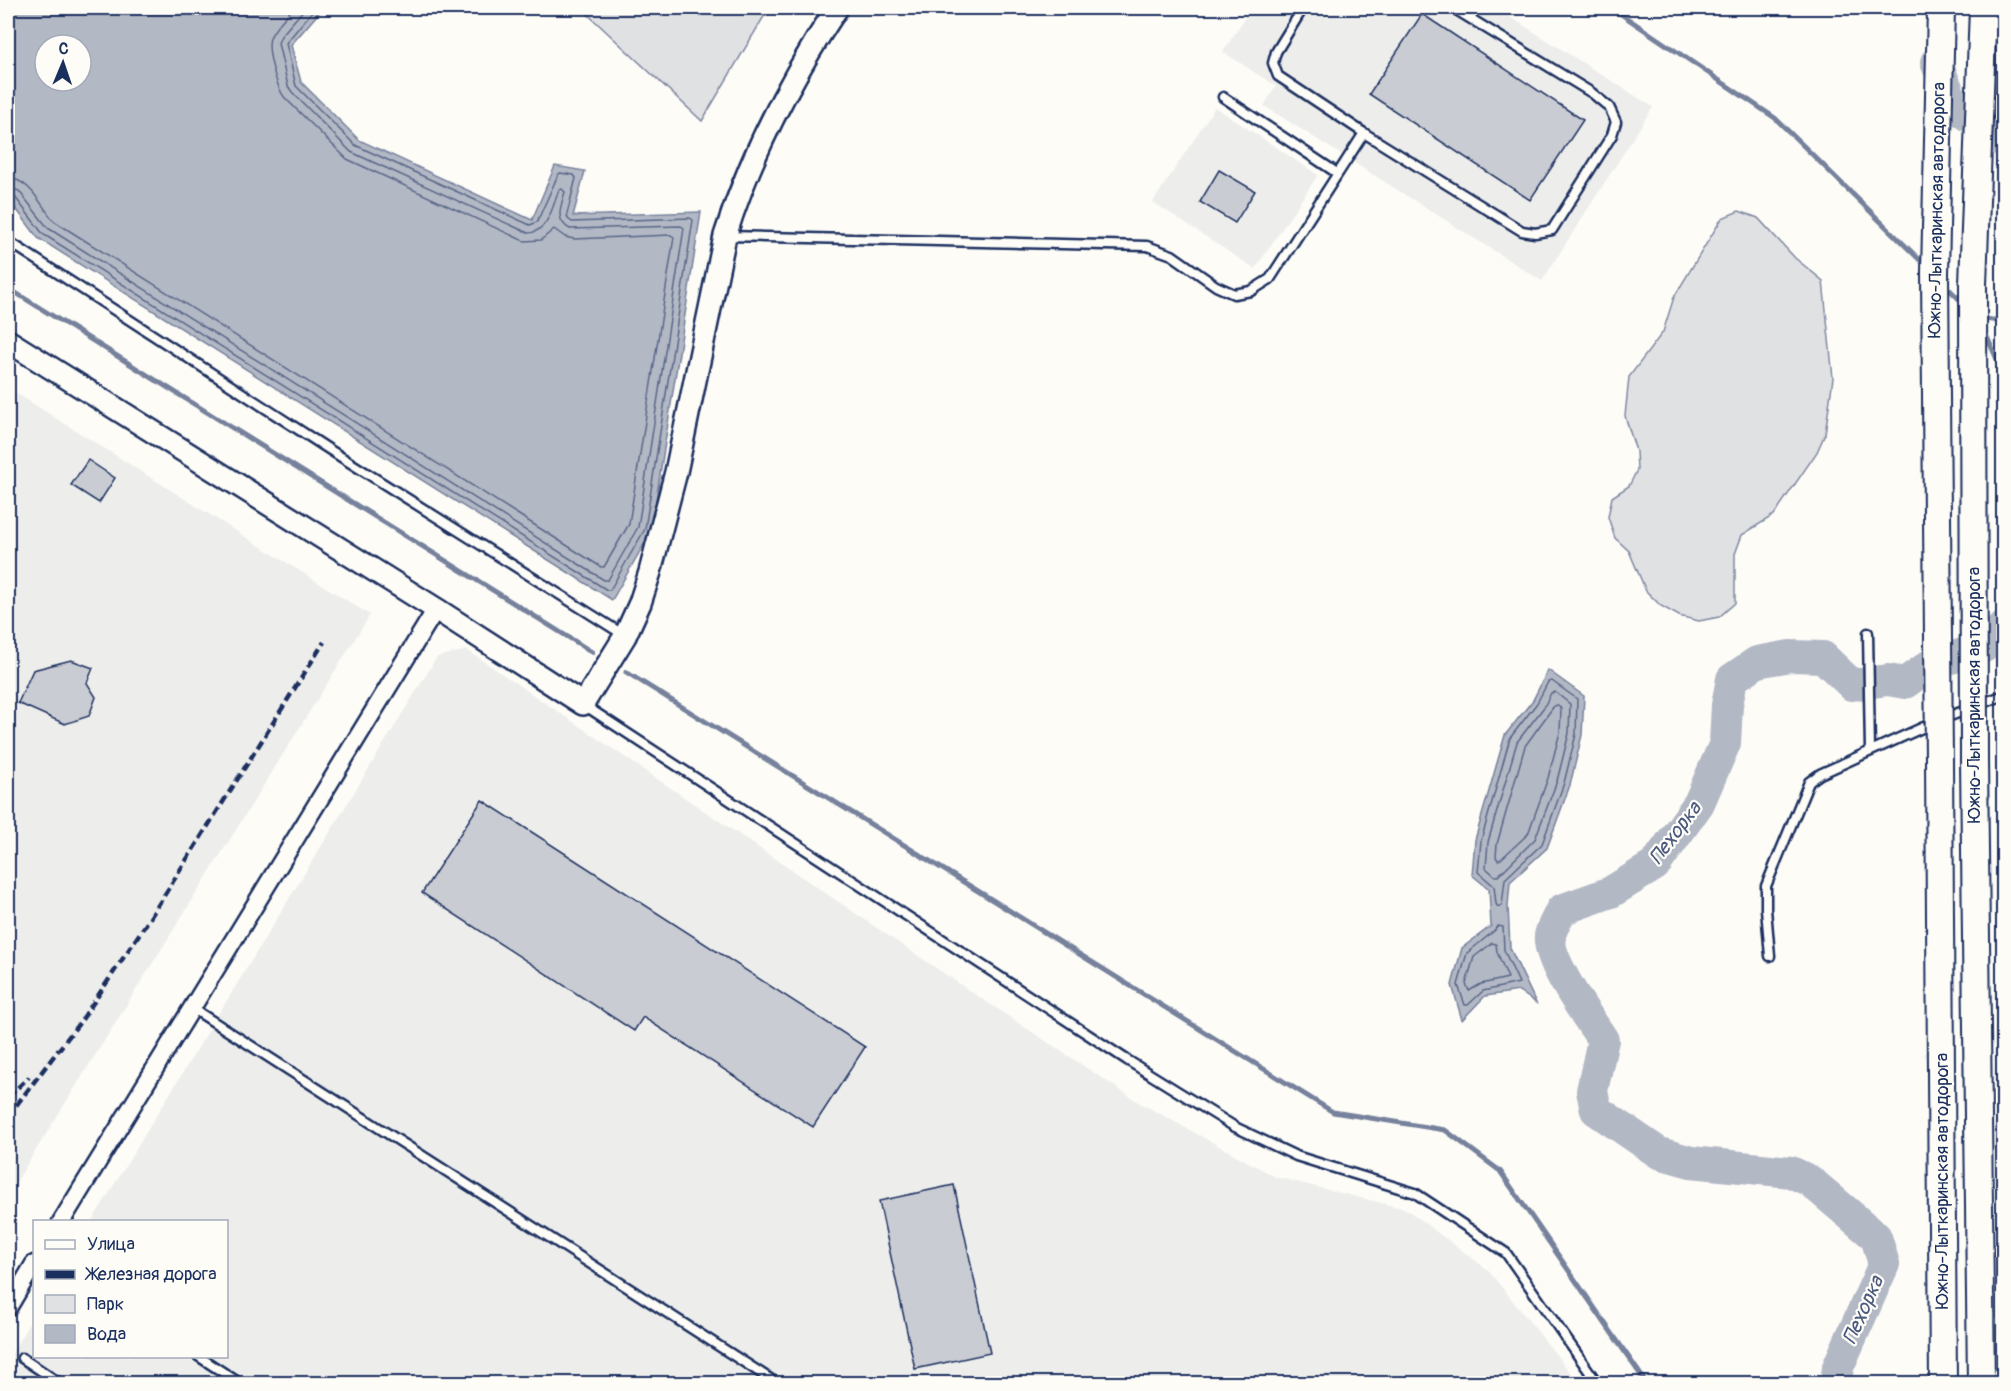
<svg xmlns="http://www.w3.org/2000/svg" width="2011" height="1391" font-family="Pangolin,sans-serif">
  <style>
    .built { fill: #edeeec }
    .green { fill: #e0e1e3; stroke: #7e88a0; stroke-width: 1.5 }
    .water { fill: #b3b8c5; stroke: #76819c; stroke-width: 1.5; fill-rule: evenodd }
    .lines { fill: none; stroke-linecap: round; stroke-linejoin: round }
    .shore { stroke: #586687; stroke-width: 1.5 }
    .stream { stroke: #76819c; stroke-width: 5 }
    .river { stroke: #b3b8c5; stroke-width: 32 }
    .building { fill: #c9ccd3; stroke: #1b2f5e; stroke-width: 1.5 }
    .service-casing { stroke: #1b2f5e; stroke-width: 13 }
    .minor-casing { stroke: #1b2f5e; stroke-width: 21 }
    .tertiary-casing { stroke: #1b2f5e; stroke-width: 26 }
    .primary-casing { stroke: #1b2f5e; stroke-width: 30 }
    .service { stroke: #fdfcf7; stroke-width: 8 }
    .minor { stroke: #fdfcf7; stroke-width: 16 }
    .tertiary { stroke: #fdfcf7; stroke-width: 21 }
    .primary { stroke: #fdfcf7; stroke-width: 26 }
    .rail { stroke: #1b2f5e; stroke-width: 4.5; stroke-dasharray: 9 4.5; stroke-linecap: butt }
    .primary-bridge-casing { stroke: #1b2f5e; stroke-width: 30; stroke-linecap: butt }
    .primary-bridge { stroke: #fdfcf7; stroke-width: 26 }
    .labels { text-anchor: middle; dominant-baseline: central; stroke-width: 4.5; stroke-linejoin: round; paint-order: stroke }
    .street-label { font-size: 18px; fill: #1b2f5e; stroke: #fdfcf7 }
    .water-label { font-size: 20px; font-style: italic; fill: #49587d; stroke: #fdfcf7 }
  </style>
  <rect width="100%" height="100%" fill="#fdfcf7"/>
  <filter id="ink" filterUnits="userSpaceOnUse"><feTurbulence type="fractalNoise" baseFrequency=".0167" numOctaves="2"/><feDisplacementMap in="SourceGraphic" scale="12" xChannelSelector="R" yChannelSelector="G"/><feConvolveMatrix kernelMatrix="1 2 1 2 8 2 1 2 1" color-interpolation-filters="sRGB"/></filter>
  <g filter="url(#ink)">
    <g class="built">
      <polygon points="1251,8 1496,8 1653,107 1542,281 1264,106 1276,86 1223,52"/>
      <polygon points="1215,107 1318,175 1255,269 1153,202"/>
      <polygon points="8,388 370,615 8,1195"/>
      <polygon points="467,650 970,991 1140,1103 1276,1177 1406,1209 1488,1270 1579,1383 8,1384 8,1359 34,1315 34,1356 226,1356 226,1222 92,1221 437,657"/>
    </g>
    <g class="green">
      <polygon points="581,8 769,8 702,121"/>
      <polygon points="1739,211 1758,218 1795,258 1823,281 1833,378 1825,434 1817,452 1774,515 1742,535 1735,554 1735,603 1719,617 1699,621 1679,616 1661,606 1646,591 1629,551 1615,538 1608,517 1612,497 1629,486 1637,470 1636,451 1625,416 1629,377 1663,332 1674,297 1722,218"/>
    </g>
    <g class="water">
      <path d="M8,8H323L291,45L301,82L359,140L532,220L555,166L585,171L573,216L701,212L651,532L612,600L38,238L8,198ZM45,45H81V81H45Z"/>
      <polygon points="1548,670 1584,696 1582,735 1570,785 1547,848 1510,882 1508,906 1510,948 1536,1003 1519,991 1485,996 1462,1020 1452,985 1462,948 1491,926 1489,889 1472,875 1475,840 1505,735 1533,700"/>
    </g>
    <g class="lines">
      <g class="shore">
        <path d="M8,178C30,179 41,206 54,221L601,567H604L629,524L674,237L671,235L574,239L565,237L554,229L541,240L524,241L347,159L285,98C277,89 266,50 270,38C274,27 286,17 293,8"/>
        <path d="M8,187L19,191L48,228L604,580H608L638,527L684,228L681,226L570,229C554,220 561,206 565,192L562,189L559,190C553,205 548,233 528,233L351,152L292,92L288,86L278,43L281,36L305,8"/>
        <polyline points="8,195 15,197 43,234 607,590 610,590 645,529 693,220 690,218 572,222 568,219 567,214 576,178 574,175 560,173 558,175 537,222 530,225 355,145 296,86 286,43 315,8"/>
        <polygon points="1552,681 1577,699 1576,734 1564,783 1542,844 1505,879 1502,905 1498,907 1496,904 1494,886 1478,872 1481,841 1510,738 1537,703 1548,682"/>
        <polygon points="1555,692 1570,704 1569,733 1557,781 1535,839 1498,876 1495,876 1486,868 1488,842 1517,742 1544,707 1551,693"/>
        <polygon points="1558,705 1561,709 1560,732 1548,778 1528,834 1501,859 1498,860 1496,857 1497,844 1525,746 1554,706"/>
        <polygon points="1498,926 1503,927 1504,950 1519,983 1483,991 1468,1005 1465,1005 1458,985 1467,953 1494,931"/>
        <polygon points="1492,943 1496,944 1497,952 1508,978 1481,984 1469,991 1466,984 1474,957"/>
      </g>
      <g class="stream">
        <polyline points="1612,8 1775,118 1927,267"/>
        <polyline points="1944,284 1965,305"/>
        <polyline points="8,288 592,652"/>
        <polyline points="1980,318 2004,322"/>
        <polyline points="1983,328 2004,375"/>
        <polyline points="626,672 1333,1112 1445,1130 1500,1171 1647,1384"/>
      </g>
      <g class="river">
        <polyline points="1936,62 1954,105 2004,142"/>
        <path d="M1836,1384L1838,1367L1884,1264L1876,1237L1810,1181L1791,1172L1691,1162L1659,1153L1596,1110L1592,1091L1603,1040C1589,1018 1547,962 1550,936C1551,928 1558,918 1561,910L1611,892L1655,865L1699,803L1725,743L1727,705L1732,679L1757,662L1790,656L1823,657L1852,685L1888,680L1905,683L1930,665L1984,647L2004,626"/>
      </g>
    </g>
    <g class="building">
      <polygon points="1422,14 1583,120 1530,200 1369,94"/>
      <polygon points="1219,170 1255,191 1235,223 1200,202"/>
      <polygon points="88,460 115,478 99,503 71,485"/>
      <polygon points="71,660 93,668 87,683 96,697 89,716 65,724 18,703 33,670"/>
      <polygon points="482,800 865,1047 813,1127 643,1017 634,1031 422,893"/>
      <polygon points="954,1185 990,1353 915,1369 879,1201"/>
    </g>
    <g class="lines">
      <defs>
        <g id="service">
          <polyline points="1303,8 1276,52 1273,63 1278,76 1364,133 1522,231 1535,233 1552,230 1612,135 1616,122 1609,107 1592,93 1453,8"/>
          <polyline points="1223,97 1337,173"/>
          <polyline points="726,236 1147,246 1172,255 1216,286 1234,294 1251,291 1270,279 1364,133"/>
          <polyline points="8,241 330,450 624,635"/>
          <polyline points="1868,633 1870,751"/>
          <polyline points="584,705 1127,1060 1235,1127 1296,1156 1415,1193 1506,1253 1598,1384"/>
          <polyline points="1770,956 1766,909 1766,886 1809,782 1820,774 1935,722 2004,695"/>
          <polyline points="192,1008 778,1384"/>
          <polyline points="198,1356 241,1384"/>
          <polyline points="22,1358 61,1384"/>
        </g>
        <g id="minor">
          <polyline points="61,1222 436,609"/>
          <polyline points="8,1308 34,1264"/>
        </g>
        <path id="tertiary" d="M8,341L436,609L583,704L625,636L640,603L650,572L676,472L725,236C751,153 790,79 837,8"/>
        <g id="primary">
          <polyline points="1939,760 1943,1384"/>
          <polyline points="1974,760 1981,1384"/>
        </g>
      </defs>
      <use href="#service" class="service-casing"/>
      <use href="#minor" class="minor-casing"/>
      <use href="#tertiary" class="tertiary-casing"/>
      <use href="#primary" class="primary-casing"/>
      <use href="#service" class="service"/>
      <use href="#minor" class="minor"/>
      <use href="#tertiary" class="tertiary"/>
      <use href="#primary" class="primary"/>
      <g class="rail">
        <polyline points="8,1097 29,1077"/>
        <polyline points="8,1116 83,1018 148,921 324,642"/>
      </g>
      <defs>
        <g id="primary-bridge">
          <polyline points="1939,760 1935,273 1941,8"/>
          <polyline points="1974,760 1973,284 1983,8"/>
        </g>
      </defs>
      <use href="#primary-bridge" class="primary-bridge-casing"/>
      <use href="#primary-bridge" class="primary-bridge"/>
    </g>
  </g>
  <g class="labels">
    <g class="street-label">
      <text transform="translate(1937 210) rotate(-89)">Южно-Лыткаринская автодорога</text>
      <text transform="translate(1974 695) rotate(-90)">Южно-Лыткаринская автодорога</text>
      <text transform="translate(1942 1181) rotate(-90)">Южно-Лыткаринская автодорога</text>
    </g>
    <g class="water-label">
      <text transform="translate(1675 833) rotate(-53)">Пехорка</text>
      <text transform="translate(1863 1310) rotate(-66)">Пехорка</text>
    </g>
  </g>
  <rect width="2011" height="1391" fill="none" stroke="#fdfcf7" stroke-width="30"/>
  <rect x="15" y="15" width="1981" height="1361" fill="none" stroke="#1b2f5e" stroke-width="2" filter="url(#ink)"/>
  <rect x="33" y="1220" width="195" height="138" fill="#fdfcf7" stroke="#a3aaba" stroke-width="1.5"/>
  <rect x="45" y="1240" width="30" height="9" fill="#fdfcf7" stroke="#a3aaba" stroke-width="1.5"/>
  <text x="87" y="1250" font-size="18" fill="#1b2f5e">Улица</text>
  <rect x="45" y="1270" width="30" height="9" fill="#1b2f5e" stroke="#a3aaba" stroke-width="1.5"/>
  <text x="87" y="1280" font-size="18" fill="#1b2f5e">Железная дорога</text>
  <rect x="45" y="1295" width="30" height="18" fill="#e0e1e3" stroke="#a3aaba" stroke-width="1.5"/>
  <text x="87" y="1310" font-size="18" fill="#1b2f5e">Парк</text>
  <rect x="45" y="1325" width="30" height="18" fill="#b3b8c5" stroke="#a3aaba" stroke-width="1.5"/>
  <text x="87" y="1340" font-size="18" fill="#1b2f5e">Вода</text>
  <g transform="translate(63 63) rotate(2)"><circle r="28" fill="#fdfcf7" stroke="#a3aaba" stroke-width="1.5"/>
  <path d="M0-4.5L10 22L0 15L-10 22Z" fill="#1b2f5e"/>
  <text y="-9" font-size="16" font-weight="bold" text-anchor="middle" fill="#1b2f5e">С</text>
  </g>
</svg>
